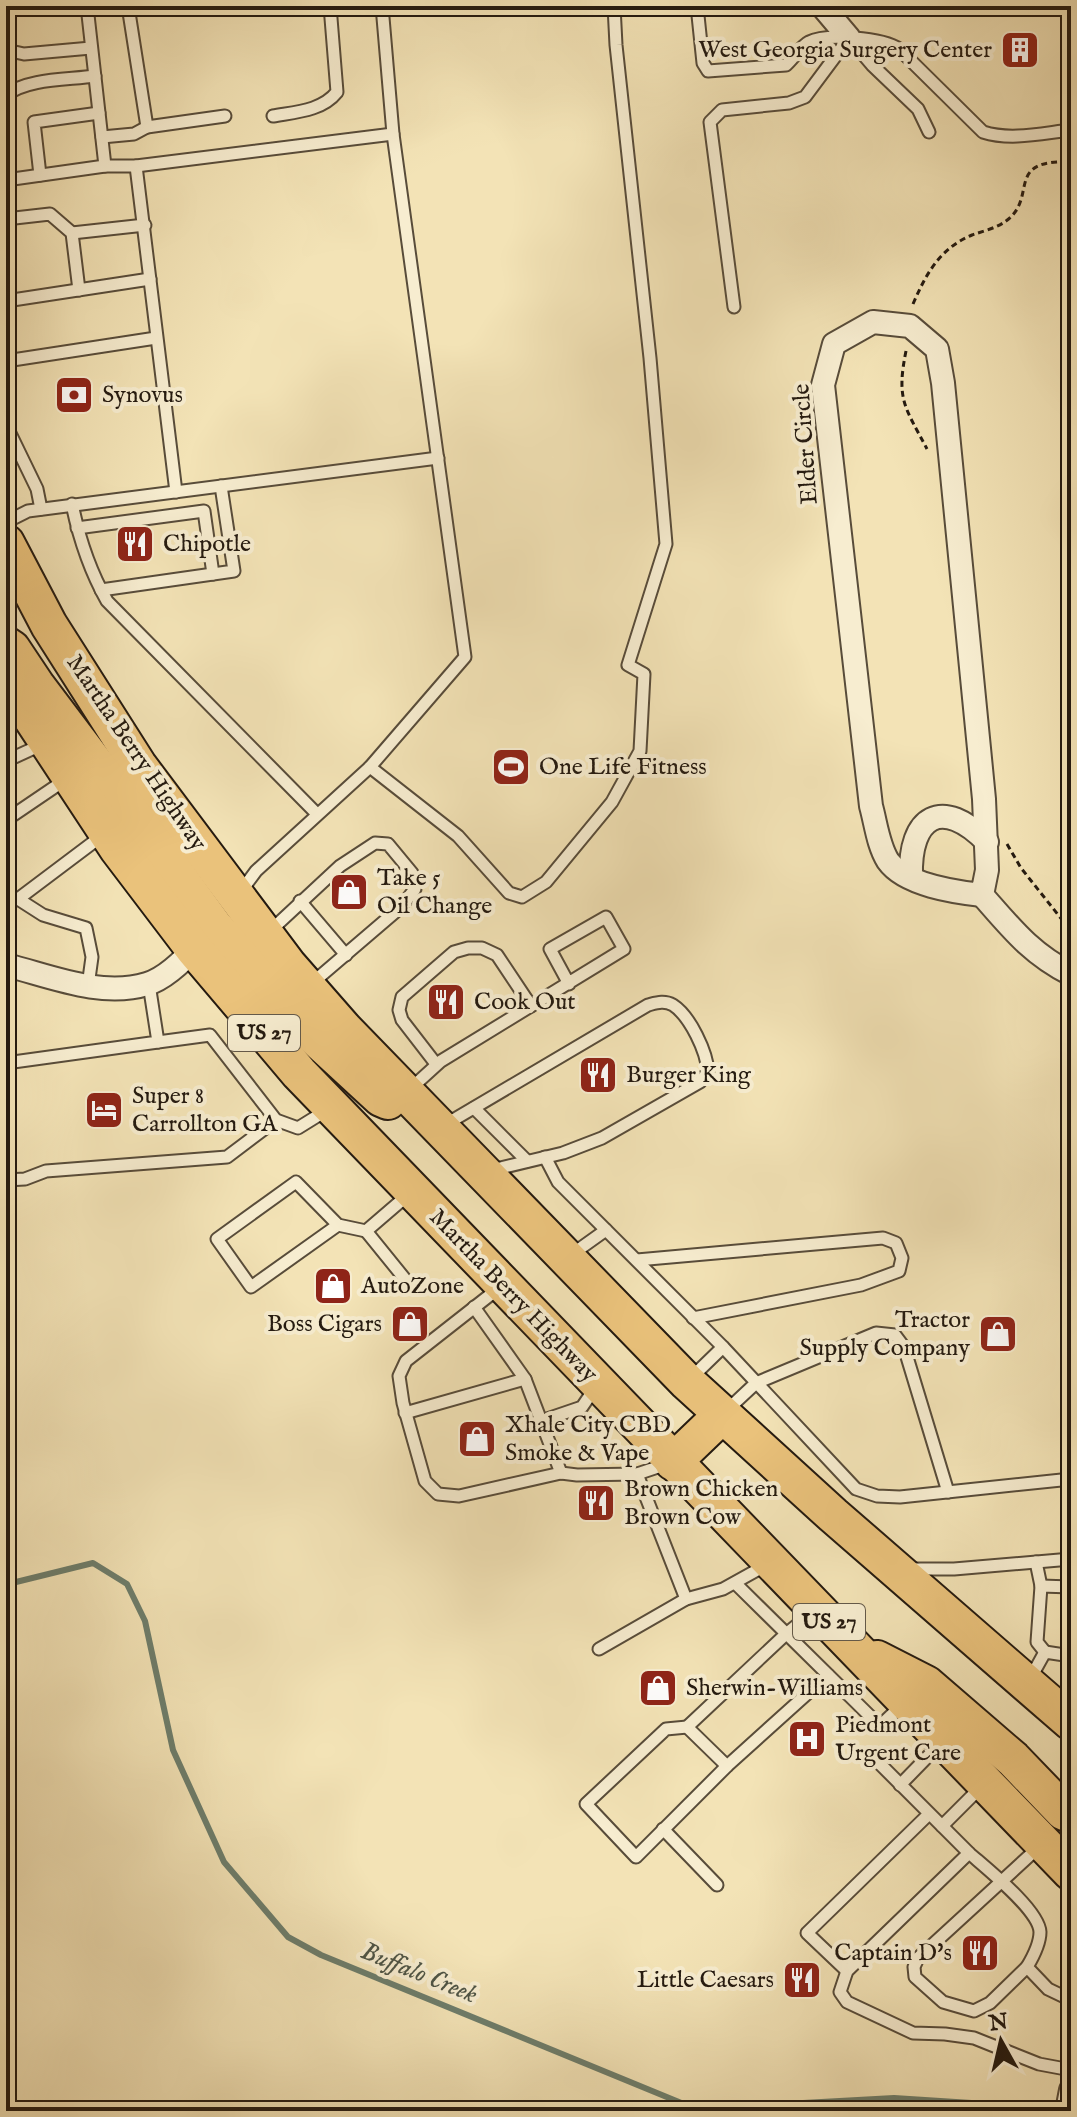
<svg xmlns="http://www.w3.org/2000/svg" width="1077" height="2117" font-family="'IM FELL English',serif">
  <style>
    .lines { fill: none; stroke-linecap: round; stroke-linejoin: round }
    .stream { stroke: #6d7d6b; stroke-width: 6 }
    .service-casing { stroke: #584c3a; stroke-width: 15 }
    .minor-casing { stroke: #584c3a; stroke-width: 26 }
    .primary-casing { stroke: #241a10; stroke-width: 40 }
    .path { stroke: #241a10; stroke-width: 3; stroke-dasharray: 6 4; stroke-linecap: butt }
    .service { stroke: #f7edd0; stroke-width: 11 }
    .minor { stroke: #f7edd0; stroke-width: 22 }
    .primary { stroke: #eac27b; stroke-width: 36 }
    .labels { text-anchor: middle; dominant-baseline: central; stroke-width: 8; stroke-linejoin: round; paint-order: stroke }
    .shield { fill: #f7edd0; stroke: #63594a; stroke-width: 2 }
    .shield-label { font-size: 22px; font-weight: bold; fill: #241a10 }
    .poi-label { font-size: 24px; fill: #241a10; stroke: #f7edd0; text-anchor: start }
    .street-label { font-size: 24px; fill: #241a10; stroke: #f7edd0 }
    .water-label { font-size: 26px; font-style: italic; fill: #4e5445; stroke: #f7edd0 }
  </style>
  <rect width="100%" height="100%" fill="#f3e3b6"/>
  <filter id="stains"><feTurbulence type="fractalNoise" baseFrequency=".0025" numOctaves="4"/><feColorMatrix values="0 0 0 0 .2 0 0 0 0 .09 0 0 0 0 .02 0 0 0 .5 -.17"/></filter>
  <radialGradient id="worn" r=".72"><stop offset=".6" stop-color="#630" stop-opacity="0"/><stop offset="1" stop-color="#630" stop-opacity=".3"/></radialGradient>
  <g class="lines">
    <polyline class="stream" points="6,1587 12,1583 93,1563 127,1584 145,1621 173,1750 224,1862 288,1937 321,1955 696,2109 894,2098 1049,2108"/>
    <defs>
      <g id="service">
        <polyline points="87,6 105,166"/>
        <polyline points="128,6 147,127"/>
        <polyline points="382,6 393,134"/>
        <path d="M697,6L703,63L708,71L786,65C793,59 801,46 809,42C826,33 883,38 899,49L983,132C1011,141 1043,133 1071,130"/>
        <polyline points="849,38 872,65 918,109 929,132"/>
        <polyline points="6,50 24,54 91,48"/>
        <path d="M6,95C29,78 67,80 95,76"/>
        <path d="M273,116C295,112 322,111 337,92L330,6"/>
        <polyline points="102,137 134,134 147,127 225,116"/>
        <polyline points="136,166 176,492"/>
        <polyline points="40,175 34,122 99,113"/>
        <polyline points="6,180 105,166 136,166 393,134 465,657 370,767 256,871 239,894"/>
        <polyline points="6,219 50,214 72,233 79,290"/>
        <polyline points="72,233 145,225"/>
        <polyline points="6,301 150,279"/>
        <polyline points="734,307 710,122 722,110 789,103 805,97 849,38"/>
        <polyline points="6,361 156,338"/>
        <polyline points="6,425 37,489 41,509"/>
        <path d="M72,504C79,538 90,571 107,601L316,813"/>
        <polyline points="6,522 28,511 438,458"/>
        <polyline points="77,528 204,511 213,574"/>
        <polyline points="101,590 234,571 221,486"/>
        <polyline points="6,761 43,744"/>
        <polyline points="370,767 458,836 509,893 522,897 546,882 612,802 640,751 644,674 628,665 666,544 650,358 616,45 614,6"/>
        <polyline points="6,820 65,780"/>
        <polyline points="300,901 346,955"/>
        <polyline points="269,932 340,866 375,843 388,844 412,873 415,889 401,907 311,984"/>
        <polyline points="88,986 92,957 86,928 43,915 18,899 103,835"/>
        <polyline points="158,1042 210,1035 276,1120 298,1128 327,1110"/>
        <polyline points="6,1063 158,1042 149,984"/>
        <polyline points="436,1064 402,1020 399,1010 402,997 454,952 468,948 482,948 497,955 531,1006"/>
        <polyline points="408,1091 441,1061 624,949 606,917 550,949 569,984"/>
        <polyline points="474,1108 527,1161"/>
        <path d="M443,1126L648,1005C656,1003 664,1000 673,1005C690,1016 707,1052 708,1072L700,1082L602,1138L563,1153L492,1170"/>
        <polyline points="545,1157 558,1182 723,1347 856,1489 877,1496 900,1497 1071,1479"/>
        <polyline points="6,1180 25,1179 46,1171 227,1157 276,1120"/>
        <polyline points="409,1194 366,1231 413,1289"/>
        <polyline points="338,1225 251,1287 217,1239 296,1182 338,1225 366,1231"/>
        <polyline points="571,1255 606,1230"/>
        <polyline points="637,1260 883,1238 896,1243 902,1258 899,1271 861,1285 693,1318"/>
        <polyline points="499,1288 406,1361 399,1376 403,1403 425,1481 438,1494 459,1496 561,1473 577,1475 637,1474 667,1464"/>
        <polyline points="474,1307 525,1379 561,1473"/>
        <polyline points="689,1380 723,1347"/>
        <polyline points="725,1412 756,1383 876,1333 895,1335 904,1347 948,1492"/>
        <polyline points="405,1413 525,1379"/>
        <polyline points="541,1421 582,1407 595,1388"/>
        <polyline points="637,1474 686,1599 723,1589 768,1564"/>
        <polyline points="1036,1562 1041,1586"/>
        <polyline points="910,1569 954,1569 1071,1559"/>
        <polyline points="735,1583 880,1726 902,1705"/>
        <polyline points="813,1612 786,1634 687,1727 727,1766 828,1675"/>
        <polyline points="599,1649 686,1599"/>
        <polyline points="1045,1652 1037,1642 1041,1586 1071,1587"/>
        <polyline points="1068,1656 1070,1640"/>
        <polyline points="1030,1679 1045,1652 1071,1656"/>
        <polyline points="687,1727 666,1729 586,1804 636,1857 727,1766"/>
        <polyline points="877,1761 969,1853 847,1971 840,1992 847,2002 913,2033 945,2034 974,2038 1039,2064 1071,2070"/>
        <polyline points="900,1785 940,1744"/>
        <polyline points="942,1826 981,1787"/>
        <polyline points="663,1829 717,1885"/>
        <path d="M969,1853C986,1868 1039,1910 1040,1932C1040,1944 1033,1957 1027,1967L1048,1989L1071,2000"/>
        <polyline points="1027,1967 990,2003 974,2011 943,2002 915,1977 914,1967 918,1958 1040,1846"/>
        <polyline points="847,1971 807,1933 929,1814"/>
      </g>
      <g id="minor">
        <polyline points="822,6 849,38"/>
        <path d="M873,322L910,326L937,349L943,383L984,799L987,870L982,895C955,892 905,885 888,861C878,845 876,824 871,806L823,385L834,344Z"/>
        <path d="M911,877C909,816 942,796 987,842"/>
        <path d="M982,895C1011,928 1031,954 1071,974"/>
        <path d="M6,965C50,976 101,998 147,984C167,978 187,957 200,942"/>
        <polyline points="1067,2111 1071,2090"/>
      </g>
      <g id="primary">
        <polyline points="6,543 49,625 138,765 288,965 344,1029 687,1382 833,1515 1071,1722"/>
        <polyline points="6,645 12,649 36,685 101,771 214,926 292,1016 381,1098 388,1101"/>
        <polyline points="6,679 118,849 194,949 299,1073 1071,1872"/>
        <polyline points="673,1462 722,1415"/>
        <polyline points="877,1659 926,1684 1013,1759 1064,1812 1071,1814"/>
      </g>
    </defs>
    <use href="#service" class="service-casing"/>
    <use href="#minor" class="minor-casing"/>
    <use href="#primary" class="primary-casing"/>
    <g class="path">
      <path d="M913,304C926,274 940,248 972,235C983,231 997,228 1006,221C1039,197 1003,159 1071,162"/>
      <path d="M906,351C896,400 905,407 927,449"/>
      <polyline points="1007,844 1021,868 1071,931"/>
    </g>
    <use href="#service" class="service"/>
    <use href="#minor" class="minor"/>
    <use href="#primary" class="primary"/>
  </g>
  <defs>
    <symbol id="building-square" viewBox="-11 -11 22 22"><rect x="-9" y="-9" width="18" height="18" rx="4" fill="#8f2418" stroke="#f7edd0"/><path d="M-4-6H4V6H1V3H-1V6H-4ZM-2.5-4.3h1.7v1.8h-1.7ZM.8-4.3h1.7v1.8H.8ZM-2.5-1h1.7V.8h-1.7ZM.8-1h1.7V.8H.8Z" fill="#fff"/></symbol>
    <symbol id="bank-square" viewBox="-11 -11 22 22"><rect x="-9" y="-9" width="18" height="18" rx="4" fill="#8f2418" stroke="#f7edd0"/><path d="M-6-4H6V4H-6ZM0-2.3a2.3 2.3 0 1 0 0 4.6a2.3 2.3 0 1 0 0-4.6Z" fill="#fff"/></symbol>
    <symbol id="restaurant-square" viewBox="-11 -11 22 22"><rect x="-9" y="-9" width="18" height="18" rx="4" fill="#8f2418" stroke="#f7edd0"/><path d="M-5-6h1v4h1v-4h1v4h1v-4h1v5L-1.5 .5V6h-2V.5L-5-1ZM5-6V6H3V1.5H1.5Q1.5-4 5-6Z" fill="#fff"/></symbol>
    <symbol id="stadium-square" viewBox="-11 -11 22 22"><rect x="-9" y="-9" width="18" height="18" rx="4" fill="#8f2418" stroke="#f7edd0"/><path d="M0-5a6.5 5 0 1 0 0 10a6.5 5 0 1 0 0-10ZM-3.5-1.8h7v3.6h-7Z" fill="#fff"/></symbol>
    <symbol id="shop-square" viewBox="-11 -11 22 22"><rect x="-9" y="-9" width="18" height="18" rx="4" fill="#8f2418" stroke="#f7edd0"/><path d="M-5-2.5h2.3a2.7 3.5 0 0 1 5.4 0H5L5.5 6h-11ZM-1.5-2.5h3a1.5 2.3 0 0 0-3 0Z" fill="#fff"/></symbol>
    <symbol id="hotel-square" viewBox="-11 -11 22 22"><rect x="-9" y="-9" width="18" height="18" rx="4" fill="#8f2418" stroke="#f7edd0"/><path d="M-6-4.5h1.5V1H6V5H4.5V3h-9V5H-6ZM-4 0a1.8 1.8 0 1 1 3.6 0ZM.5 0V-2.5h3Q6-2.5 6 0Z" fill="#fff"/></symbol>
    <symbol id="hospital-square" viewBox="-11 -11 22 22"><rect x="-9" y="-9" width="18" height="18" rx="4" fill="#8f2418" stroke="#f7edd0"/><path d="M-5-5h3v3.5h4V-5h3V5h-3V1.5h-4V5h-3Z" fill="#fff"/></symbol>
  </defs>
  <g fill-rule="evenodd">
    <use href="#building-square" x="998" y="28" width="44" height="44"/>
    <use href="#bank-square" x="52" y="373" width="44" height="44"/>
    <use href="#restaurant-square" x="113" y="522" width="44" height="44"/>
    <use href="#stadium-square" x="489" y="745" width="44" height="44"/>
    <use href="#shop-square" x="327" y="870" width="44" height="44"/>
    <use href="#restaurant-square" x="424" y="980" width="44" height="44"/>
    <use href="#restaurant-square" x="576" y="1053" width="44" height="44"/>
    <use href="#hotel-square" x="82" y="1088" width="44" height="44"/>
    <use href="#shop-square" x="311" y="1264" width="44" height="44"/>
    <use href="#shop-square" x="388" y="1302" width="44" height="44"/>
    <use href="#shop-square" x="976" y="1312" width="44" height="44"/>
    <use href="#shop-square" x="455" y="1417" width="44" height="44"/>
    <use href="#restaurant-square" x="574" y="1481" width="44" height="44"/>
    <use href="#shop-square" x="636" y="1666" width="44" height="44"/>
    <use href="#hospital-square" x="785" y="1717" width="44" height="44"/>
    <use href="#restaurant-square" x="958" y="1931" width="44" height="44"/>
    <use href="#restaurant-square" x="780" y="1958" width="44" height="44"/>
  </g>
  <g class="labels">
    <g class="shield">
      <rect x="228" y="1015" width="72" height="36" rx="6"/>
      <rect x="793" y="1604" width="72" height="36" rx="6"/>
    </g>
    <g class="shield-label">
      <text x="264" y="1033">US 27</text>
      <text x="829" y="1622">US 27</text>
    </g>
    <g class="poi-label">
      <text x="992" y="50" text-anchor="end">West Georgia Surgery Center</text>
      <text x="102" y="395">Synovus</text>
      <text x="163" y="544">Chipotle</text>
      <text x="539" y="767">One Life Fitness</text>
      <text x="377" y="878">Take 5<tspan x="377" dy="28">Oil Change</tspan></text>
      <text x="474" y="1002">Cook Out</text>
      <text x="626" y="1075">Burger King</text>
      <text x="132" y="1096">Super 8<tspan x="132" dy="28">Carrollton GA</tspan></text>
      <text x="361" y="1286">AutoZone</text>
      <text x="970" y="1320" text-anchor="end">Tractor<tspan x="970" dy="28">Supply Company</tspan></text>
      <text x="382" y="1324" text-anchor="end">Boss Cigars</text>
      <text x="505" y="1425">Xhale City CBD<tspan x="505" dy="28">Smoke &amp; Vape</tspan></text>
      <text x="624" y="1489">Brown Chicken<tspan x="624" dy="28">Brown Cow</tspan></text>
      <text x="686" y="1688">Sherwin-Williams</text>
      <text x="835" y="1725">Piedmont<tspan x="835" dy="28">Urgent Care</tspan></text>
      <text x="952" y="1953" text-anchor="end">Captain D's</text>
      <text x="774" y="1980" text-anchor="end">Little Caesars</text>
    </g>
    <g class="street-label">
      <text transform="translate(806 444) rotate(-94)">Elder Circle</text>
      <text transform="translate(136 753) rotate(56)">Martha Berry Highway</text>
      <text transform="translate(513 1296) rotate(46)">Martha Berry Highway</text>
    </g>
    <g class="water-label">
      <text transform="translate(419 1973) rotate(22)">Buffalo Creek</text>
    </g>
  </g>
  <rect width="1077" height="2117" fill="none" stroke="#f3e3b6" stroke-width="32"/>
  <rect x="8" y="8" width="1061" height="2101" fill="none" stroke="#241a10" stroke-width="4"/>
  <rect x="16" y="16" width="1045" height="2085" fill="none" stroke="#241a10" stroke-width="2"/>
  <g transform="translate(1001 2041) rotate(352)" stroke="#f7edd0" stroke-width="6" paint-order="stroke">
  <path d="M0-6L14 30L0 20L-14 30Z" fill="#241a10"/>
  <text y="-12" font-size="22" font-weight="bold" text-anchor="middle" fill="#241a10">N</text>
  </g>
  <rect width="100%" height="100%" filter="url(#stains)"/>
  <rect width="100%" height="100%" fill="url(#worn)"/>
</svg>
